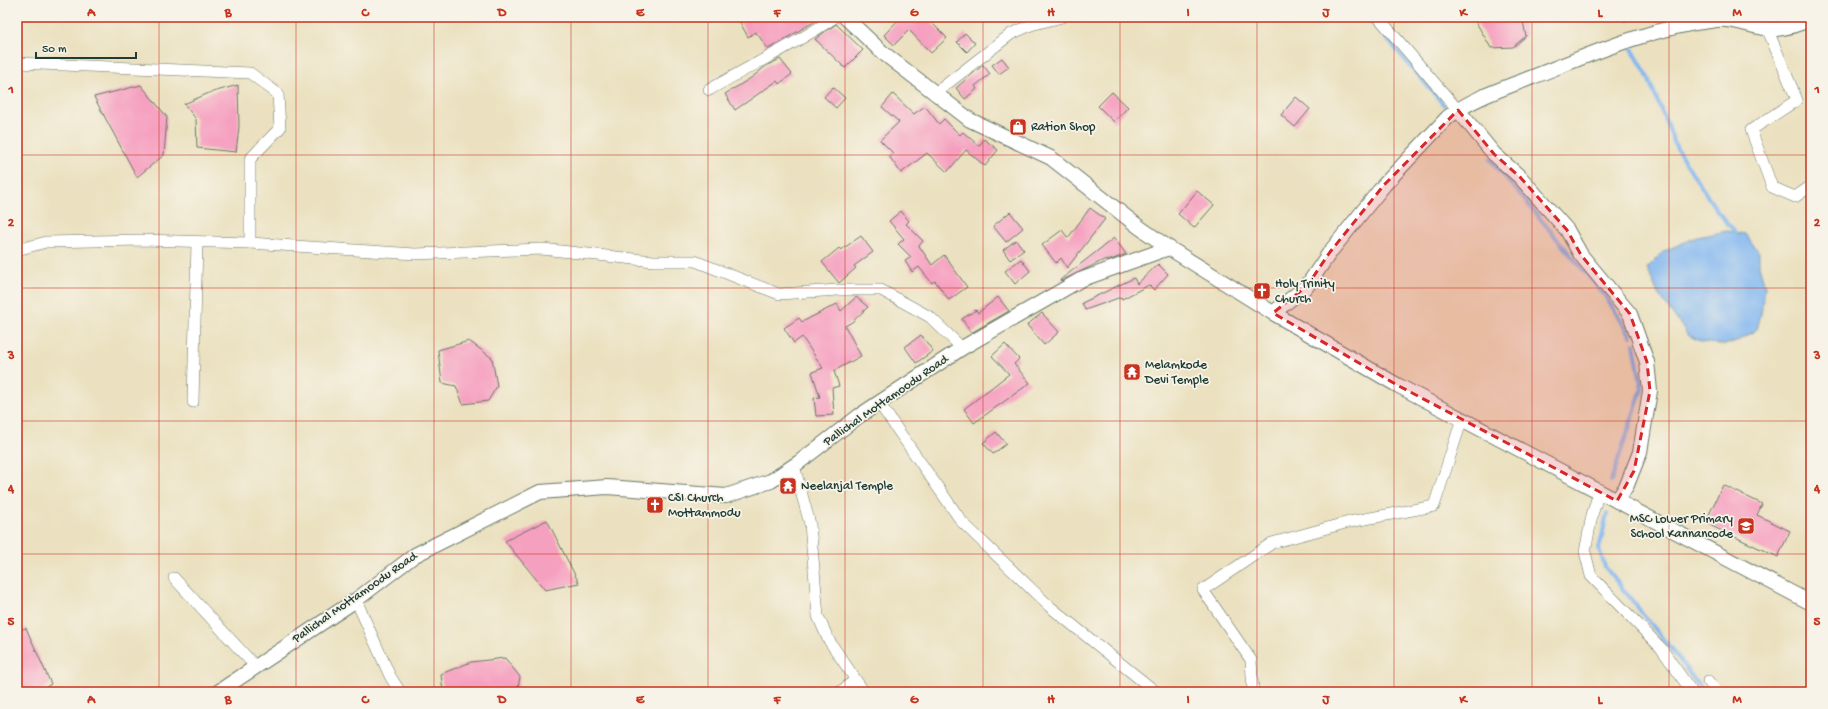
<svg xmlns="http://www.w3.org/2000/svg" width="1828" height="709" font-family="'Gochi Hand',sans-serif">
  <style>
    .water { fill: #82b7f0; stroke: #507a92 }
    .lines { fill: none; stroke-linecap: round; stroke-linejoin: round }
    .stream { stroke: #82b7f0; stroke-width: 4 }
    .building { fill: #f6a0c0 }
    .minor-casing { stroke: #667665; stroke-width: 12 }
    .tertiary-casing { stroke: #667665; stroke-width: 16 }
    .minor { stroke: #fff; stroke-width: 11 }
    .tertiary { stroke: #fff; stroke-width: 14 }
    .marked { fill: #d62828; fill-opacity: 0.2; stroke: #d62828; stroke-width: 3; stroke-dasharray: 8 5; stroke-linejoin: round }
    .grid { fill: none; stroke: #c8321e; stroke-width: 1; stroke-opacity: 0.55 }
    .labels { text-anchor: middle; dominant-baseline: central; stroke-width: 3.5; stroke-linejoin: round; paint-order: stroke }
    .poi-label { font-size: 13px; fill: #1f3d34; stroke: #f7f3e8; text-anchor: start }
    .street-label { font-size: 13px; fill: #1f3d34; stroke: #f7f3e8 }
    .neatline { fill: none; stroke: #c8321e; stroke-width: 1.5 }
    .grid-label { font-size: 13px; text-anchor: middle; font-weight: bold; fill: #c8321e }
  </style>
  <rect width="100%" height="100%" fill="#f7f3e8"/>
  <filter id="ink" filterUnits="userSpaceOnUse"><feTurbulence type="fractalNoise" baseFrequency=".025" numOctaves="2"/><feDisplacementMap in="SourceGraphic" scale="8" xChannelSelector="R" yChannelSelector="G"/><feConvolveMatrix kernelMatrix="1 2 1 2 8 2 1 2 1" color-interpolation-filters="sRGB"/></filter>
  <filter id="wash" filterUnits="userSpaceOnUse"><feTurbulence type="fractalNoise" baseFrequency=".012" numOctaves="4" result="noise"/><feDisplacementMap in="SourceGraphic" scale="16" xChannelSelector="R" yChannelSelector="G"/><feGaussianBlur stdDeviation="0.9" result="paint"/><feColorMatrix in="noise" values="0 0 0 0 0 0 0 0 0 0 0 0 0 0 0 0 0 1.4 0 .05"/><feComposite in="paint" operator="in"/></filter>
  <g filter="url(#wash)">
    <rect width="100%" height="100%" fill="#ebe1c0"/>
    <polygon class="water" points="1727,231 1745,234 1759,252 1759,266 1765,286 1761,314 1757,329 1742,339 1725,345 1701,342 1688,335 1658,294 1647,268 1664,251 1697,237"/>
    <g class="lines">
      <g class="stream">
        <polyline points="1368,17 1444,105"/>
        <polyline points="1628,20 1629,17"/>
        <polyline points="1631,47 1646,73 1677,149 1717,211 1735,232 1735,236"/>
        <polyline points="1490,159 1605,296 1631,336"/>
        <polyline points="1611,481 1642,389 1634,344"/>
        <polyline points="1607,514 1599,549 1605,567 1677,656 1703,692"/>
      </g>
    </g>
    <g id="blocks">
      <g class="building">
        <polygon points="737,17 822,17 768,49 756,32 748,37"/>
        <polygon points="901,17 926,17 947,38 931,53 909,30 894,45 884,35"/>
        <polygon points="1473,17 1522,17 1526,36 1513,47 1491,48"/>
        <polygon points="836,24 863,50 845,68 815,39"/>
        <polygon points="965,33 975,43 967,52 957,42"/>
        <polygon points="1002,58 1009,67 999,74 992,65"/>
        <polygon points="780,59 792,74 779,84 777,81 735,110 725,94 751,78 766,66"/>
        <polygon points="983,65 990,74 975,86 977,89 965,99 956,88"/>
        <polygon points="141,85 167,117 164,155 137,177 94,97"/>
        <polygon points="238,85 239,127 236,152 197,148 196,119 184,104 209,93"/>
        <polygon points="833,87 845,98 836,108 824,97"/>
        <polygon points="1112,92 1128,107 1114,122 1098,106"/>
        <polygon points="893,94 914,114 925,106 939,124 944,119 960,135 963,132 979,146 984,139 998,150 985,166 966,150 947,172 927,153 901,173 889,156 893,153 880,140 899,122 882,107"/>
        <polygon points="1296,97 1310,109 1295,127 1281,115"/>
        <polygon points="1197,191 1214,205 1194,228 1178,214"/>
        <polygon points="1090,208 1105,219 1067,268 1061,258 1056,263 1042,245 1062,230 1068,238"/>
        <polygon points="901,211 909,221 906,224 923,241 919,246 932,265 944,255 967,287 949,300 935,281 932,283 919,267 912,272 905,261 911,257 898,244 904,239 889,221"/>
        <polygon points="1010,212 1023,228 1006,242 993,226"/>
        <polygon points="861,236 873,252 854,266 856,268 839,283 822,262 839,248 841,250"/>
        <polygon points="1114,238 1126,254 1108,261 1106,259 1061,281 1060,280"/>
        <polygon points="1016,240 1024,250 1010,260 1003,250"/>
        <polygon points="1021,259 1030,271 1015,284 1005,271"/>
        <polygon points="1158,264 1168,274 1154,290 1149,285 1122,299 1121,297 1085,310 1082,303 1134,278 1137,284"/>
        <polygon points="856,297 868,307 852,322 845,326 861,356 834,371 839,386 832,388 834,415 816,416 814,398 820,397 812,372 823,368 802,337 794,343 784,328 799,318 802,322 837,304 841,311"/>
        <polygon points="998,297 1009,311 971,333 962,319 976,310 978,313"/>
        <polygon points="1042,313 1059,332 1044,345 1027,325"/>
        <polygon points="921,335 933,351 916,363 905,347"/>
        <polygon points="469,341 492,358 497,386 488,401 463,404 456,386 442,383 438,350"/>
        <polygon points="1005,344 1019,359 1014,364 1030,383 974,423 964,409 1009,374 992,356"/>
        <polygon points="996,432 1006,444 993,454 983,443"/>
        <polygon points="1723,485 1762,504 1757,515 1790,531 1778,557 1705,523"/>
        <polygon points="547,520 579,583 545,590 505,541"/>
        <polygon points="26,628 51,684 38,692 17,692 17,631"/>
        <polygon points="505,658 520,677 517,692 443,692 441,674 471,662"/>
      </g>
    </g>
  </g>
  <g filter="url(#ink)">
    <use href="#blocks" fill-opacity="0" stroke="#667665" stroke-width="1"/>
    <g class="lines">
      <defs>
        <g id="minor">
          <polyline points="1378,17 1458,110"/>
          <polyline points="1767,28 1797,100 1751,130 1772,187 1795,197 1811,186"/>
          <polyline points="17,63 250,73 278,94 280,128 250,159 250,243 415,254 542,249 653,261 695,261 779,294 838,290 881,290 930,317 962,348"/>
          <path d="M709,90C751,65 795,45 835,17"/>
          <polyline points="934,94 1011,34 1031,25 1062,17"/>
          <polyline points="17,250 46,242 142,240 250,243"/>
          <polyline points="193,402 197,242"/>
          <polyline points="879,403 962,522 1049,606 1156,692"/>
          <polyline points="794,466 810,524 818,616 828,639 864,692"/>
          <polyline points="1599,492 1592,515 1585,552 1591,576 1661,648 1692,692"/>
          <polyline points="174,578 255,666"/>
          <polyline points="356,600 390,676 400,692"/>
          <polyline points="1708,681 1717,692"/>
          <polyline points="840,692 855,680"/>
          <polyline points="1253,692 1251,660 1203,590 1272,543 1349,522 1434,506 1462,419"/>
        </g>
        <g id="tertiary">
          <polyline points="845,17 882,52 970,120 1051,158 1139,227 1169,248 1273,313 1397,385 1811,603"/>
          <polyline points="1458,110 1494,154 1520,177 1567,230 1581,255 1630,314 1647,362 1650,391 1640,452 1627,485 1617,501"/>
          <path d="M1273,313L1307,286L1330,252L1384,185L1448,117C1471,99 1502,89 1530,78C1591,54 1651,27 1717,20C1737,18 1757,30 1776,29C1788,28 1800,24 1811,19"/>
          <polyline points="218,692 356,600 415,555 540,492 607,487 726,496 771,481 798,463 859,416 962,348 1080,280 1169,248"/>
        </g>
      </defs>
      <use href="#minor" class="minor-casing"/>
      <use href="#tertiary" class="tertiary-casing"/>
      <use href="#minor" class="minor"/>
      <use href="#tertiary" class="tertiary"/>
    </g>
  </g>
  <path class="marked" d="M1458,110L1494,154L1520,177L1567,230L1581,255L1630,314L1647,362L1650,391L1634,471L1617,501L1397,385L1273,313L1307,286L1330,252L1384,185Z"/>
  <path class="grid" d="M159,17V692M296,17V692M434,17V692M571,17V692M708,17V692M845,17V692M983,17V692M1120,17V692M1257,17V692M1394,17V692M1532,17V692M1669,17V692M17,155H1811M17,288H1811M17,421H1811M17,554H1811"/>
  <defs>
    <symbol id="shop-square" viewBox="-11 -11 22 22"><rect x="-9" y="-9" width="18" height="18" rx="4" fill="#c8321e" stroke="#f7f3e8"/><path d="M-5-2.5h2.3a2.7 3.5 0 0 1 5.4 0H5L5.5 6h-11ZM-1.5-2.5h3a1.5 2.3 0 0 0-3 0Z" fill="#fff"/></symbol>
    <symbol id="church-square" viewBox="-11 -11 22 22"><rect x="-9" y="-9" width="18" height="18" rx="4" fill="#c8321e" stroke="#f7f3e8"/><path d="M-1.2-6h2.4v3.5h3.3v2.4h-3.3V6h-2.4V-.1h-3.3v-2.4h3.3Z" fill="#fff"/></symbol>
    <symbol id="temple-square" viewBox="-11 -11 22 22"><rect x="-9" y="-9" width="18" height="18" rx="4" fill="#c8321e" stroke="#f7f3e8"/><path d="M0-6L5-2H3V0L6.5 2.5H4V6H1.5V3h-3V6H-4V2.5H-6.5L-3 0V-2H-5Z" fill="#fff"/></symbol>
    <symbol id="school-square" viewBox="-11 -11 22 22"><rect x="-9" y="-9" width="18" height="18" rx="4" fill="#c8321e" stroke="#f7f3e8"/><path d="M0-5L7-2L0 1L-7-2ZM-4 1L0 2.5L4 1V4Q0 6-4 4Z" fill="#fff"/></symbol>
  </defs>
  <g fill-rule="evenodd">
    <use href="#shop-square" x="1008" y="117" width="20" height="20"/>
    <use href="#church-square" x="1252" y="281" width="20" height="20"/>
    <use href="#temple-square" x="1122" y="362" width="20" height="20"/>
    <use href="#temple-square" x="778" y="476" width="20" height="20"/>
    <use href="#church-square" x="645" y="495" width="20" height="20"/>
    <use href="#school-square" x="1736" y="516" width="20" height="20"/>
  </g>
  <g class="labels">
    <g class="poi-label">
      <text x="1031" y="127">Ration Shop</text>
      <text x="1275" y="284">Holy Trinity<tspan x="1275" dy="15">Church</tspan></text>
      <text x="1145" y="365">Melamkode<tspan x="1145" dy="15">Devi Temple</tspan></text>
      <text x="801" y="486">Neelanjal Temple</text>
      <text x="668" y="498">CSI Church<tspan x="668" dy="15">Mottammodu</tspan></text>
      <text x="1733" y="519" text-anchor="end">MSC Lower Primary<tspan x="1733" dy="15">School Kannancode</tspan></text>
    </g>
    <g class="street-label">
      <text transform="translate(886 401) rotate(-35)">Pallichal Mottamoodu Road</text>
      <text transform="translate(355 598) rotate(-35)">Pallichal Mottamoodu Road</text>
    </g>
  </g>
  <rect width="1828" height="709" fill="none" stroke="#f7f3e8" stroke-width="44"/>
  <path d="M36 52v6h100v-6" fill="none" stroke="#1f3d34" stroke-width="2"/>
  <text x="42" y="52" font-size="12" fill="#1f3d34" stroke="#f7f3e8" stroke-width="3" paint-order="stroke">50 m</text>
  <rect x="22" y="22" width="1784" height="665" class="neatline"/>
  <g class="grid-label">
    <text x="91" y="16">A</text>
    <text x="228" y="16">B</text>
    <text x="365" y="16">C</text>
    <text x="502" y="16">D</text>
    <text x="640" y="16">E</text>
    <text x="777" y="16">F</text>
    <text x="914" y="16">G</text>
    <text x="1051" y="16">H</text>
    <text x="1188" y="16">I</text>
    <text x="1326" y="16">J</text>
    <text x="1463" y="16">K</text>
    <text x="1600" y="16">L</text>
    <text x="1737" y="16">M</text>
    <text x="11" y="93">1</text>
    <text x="1817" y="93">1</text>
    <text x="11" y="226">2</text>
    <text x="1817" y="226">2</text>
    <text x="11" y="359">3</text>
    <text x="1817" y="359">3</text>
    <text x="11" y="492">4</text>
    <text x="1817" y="492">4</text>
    <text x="11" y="625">5</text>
    <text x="1817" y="625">5</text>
    <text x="91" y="703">A</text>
    <text x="228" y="703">B</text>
    <text x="365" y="703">C</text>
    <text x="502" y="703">D</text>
    <text x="640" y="703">E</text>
    <text x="777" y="703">F</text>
    <text x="914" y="703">G</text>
    <text x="1051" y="703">H</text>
    <text x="1188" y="703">I</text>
    <text x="1326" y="703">J</text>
    <text x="1463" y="703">K</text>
    <text x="1600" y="703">L</text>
    <text x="1737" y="703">M</text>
  </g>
</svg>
